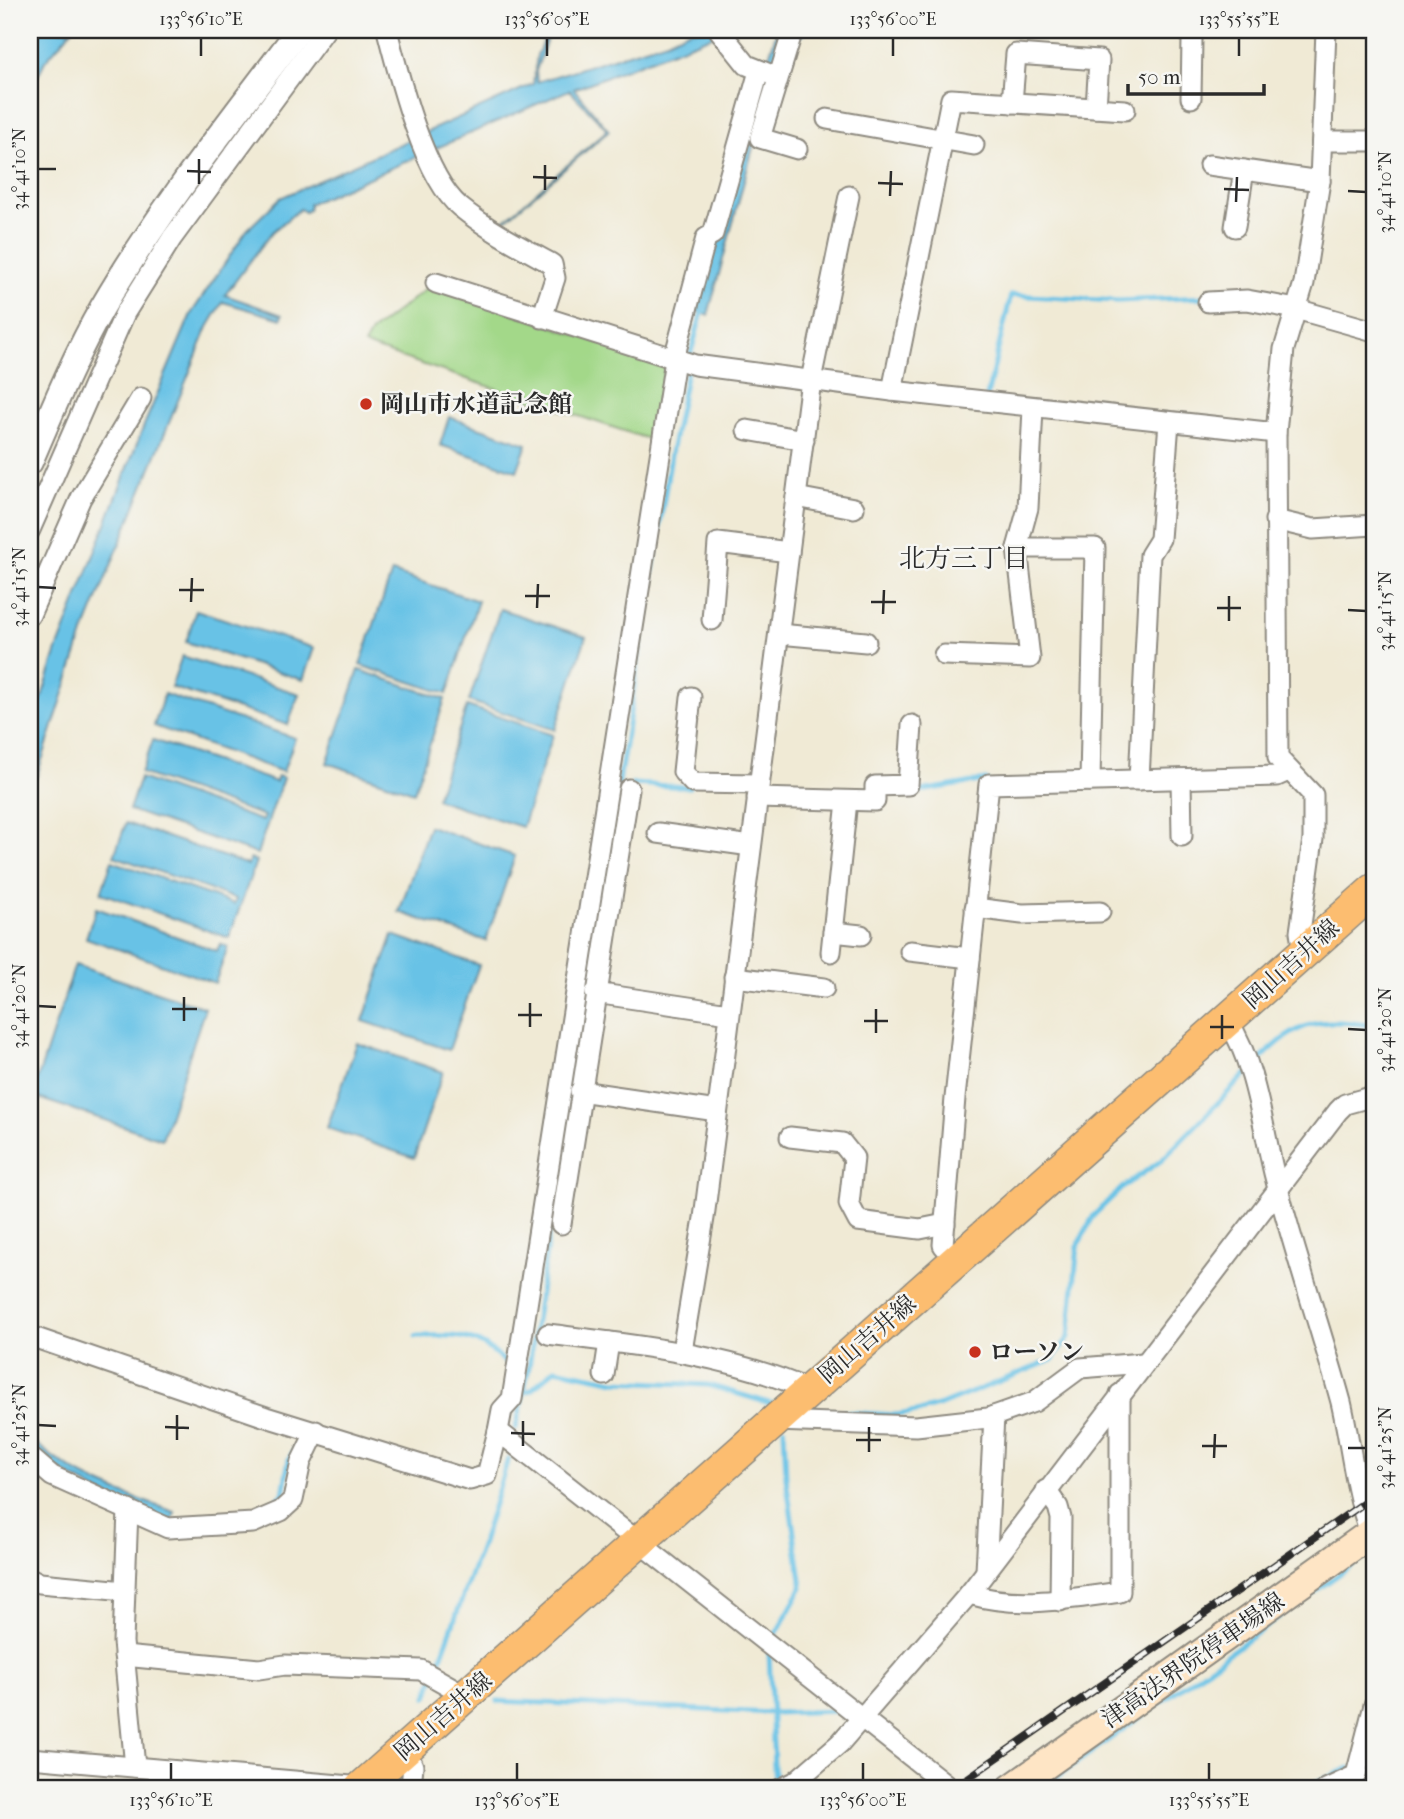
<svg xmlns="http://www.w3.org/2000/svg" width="1404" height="1819" font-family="'IM FELL French Canon','Noto Serif JP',serif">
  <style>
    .green { fill: #a3d889; stroke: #67825a; stroke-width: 2 }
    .water { fill: #68c2e6; stroke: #4a7688; stroke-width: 2 }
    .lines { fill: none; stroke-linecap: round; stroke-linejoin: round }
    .stream { stroke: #68c2e6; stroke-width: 5 }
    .minor-casing { stroke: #8e8a80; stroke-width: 23 }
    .tertiary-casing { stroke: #8e8a80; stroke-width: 28 }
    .secondary-casing { stroke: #8e8a80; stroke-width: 32 }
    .primary-casing { stroke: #8e8a80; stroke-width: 35 }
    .minor { stroke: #fff; stroke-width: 19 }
    .tertiary { stroke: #fff; stroke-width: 24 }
    .secondary { stroke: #fee5c5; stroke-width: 28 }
    .primary { stroke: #fcbd6f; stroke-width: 32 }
    .rail-casing { stroke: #2b2b2b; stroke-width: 8 }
    .rail { stroke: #f6f6f2; stroke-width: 5; stroke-dasharray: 16; stroke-linecap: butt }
    .ticks { fill: none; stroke: #2b2b2b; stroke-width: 2.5 }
    .poi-dot { fill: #c8321e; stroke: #f6f6f2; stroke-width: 2.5 }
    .labels { text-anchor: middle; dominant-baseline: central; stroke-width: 5; stroke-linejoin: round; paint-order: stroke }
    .poi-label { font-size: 24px; font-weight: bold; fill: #2b2b2b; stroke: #f6f6f2; text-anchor: start }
    .street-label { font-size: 24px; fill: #2b2b2b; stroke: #f6f6f2 }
    .neighbourhood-label { font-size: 26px; fill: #2b2b2b; stroke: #f6f6f2 }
    .neatline { fill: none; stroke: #2b2b2b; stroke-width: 2.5 }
    .ticks-label { font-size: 18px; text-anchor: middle; fill: #2b2b2b }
  </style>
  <rect width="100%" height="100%" fill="#f6f6f2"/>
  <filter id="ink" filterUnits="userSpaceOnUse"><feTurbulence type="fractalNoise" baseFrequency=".0143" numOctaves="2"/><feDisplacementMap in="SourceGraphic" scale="14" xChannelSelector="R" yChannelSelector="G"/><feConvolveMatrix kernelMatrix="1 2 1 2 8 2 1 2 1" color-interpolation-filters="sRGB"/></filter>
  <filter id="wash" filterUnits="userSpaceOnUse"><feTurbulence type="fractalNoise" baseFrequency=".00686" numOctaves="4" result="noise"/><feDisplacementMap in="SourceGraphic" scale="28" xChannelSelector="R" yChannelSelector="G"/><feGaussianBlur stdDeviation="1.57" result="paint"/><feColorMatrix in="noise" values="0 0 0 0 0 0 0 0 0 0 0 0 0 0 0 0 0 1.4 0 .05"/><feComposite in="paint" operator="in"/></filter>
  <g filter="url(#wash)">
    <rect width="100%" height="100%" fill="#f0ead5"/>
    <g class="green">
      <polygon points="431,285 665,365 654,441 364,345 372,331"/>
      <polygon points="1368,1767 1374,1772 1374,1789 1339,1789"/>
    </g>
    <g class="water">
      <polygon points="30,30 72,30 45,61 30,92"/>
      <polygon points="690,30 727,30 574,89 609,131 497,227 605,132 606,128 569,90 309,204 309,209 305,212 300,209 272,232 225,295 282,315 281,319 223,302 208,327 83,634 30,797 30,734 57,650 145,423 191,314 247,230 280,198 533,84 537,55 545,38 547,39 536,71 537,82 667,41"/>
      <polygon points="777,30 790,30 769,88 708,315 696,311 714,239"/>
      <polygon points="449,417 527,444 517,471 440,445"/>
      <polygon points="392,572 478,601 447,694 360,665"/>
      <polygon points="500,609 586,637 555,730 469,701"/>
      <polygon points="196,610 314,648 303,680 186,642"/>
      <polygon points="182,656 299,694 288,725 171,687"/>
      <polygon points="359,670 445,699 414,792 327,763"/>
      <polygon points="164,694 295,738 283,772 154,726"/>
      <polygon points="467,706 553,735 522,827 436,799"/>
      <polygon points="153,740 276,782 278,776 283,778 257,854 129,810 140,778 262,821 264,816 141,773"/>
      <polygon points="126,823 248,865 250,859 256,861 229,938 101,893 112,861 234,904 236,899 114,856"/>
      <polygon points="429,826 515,856 486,941 399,912"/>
      <polygon points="96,908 217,951 220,944 228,947 215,983 86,938"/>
      <polygon points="393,935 479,965 449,1050 363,1021"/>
      <polygon points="75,965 205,1008 162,1139 32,1096"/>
      <polygon points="357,1043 443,1072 414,1158 327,1128"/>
      <path d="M30,1437C67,1476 124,1495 175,1512L171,1523L97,1491L30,1453Z"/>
    </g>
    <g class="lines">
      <g class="stream">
        <polyline points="797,36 807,30"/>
        <polyline points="987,396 1011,295 1118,301 1205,297"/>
        <polyline points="633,784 689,787"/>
        <polyline points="909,793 986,780"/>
        <polyline points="594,940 672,448 690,356 703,309"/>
        <path d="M1253,1067C1295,1023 1313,1016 1374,1026"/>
        <path d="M416,1336C457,1336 475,1332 505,1362"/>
        <polyline points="524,1392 531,1390 555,1369 616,1381 708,1385 776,1405"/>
        <polyline points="806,1410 896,1415 917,1412 941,1405 1052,1360 1069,1337 1078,1245 1094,1215 1123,1187 1162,1160 1246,1074"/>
        <polyline points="516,1428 529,1367 574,1064"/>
        <polyline points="270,1507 283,1494 289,1459 302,1437"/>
        <polyline points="771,1643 802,1587 786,1478 784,1428"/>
        <polyline points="769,1652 775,1789"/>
        <polyline points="427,1697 481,1546 508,1459"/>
        <polyline points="497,1701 773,1713 839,1711"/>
        <polyline points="1363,1765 1374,1762"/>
        <polyline points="1040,1789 1374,1549"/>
        <polyline points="1302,1789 1350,1768"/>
      </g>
    </g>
  </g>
  <g filter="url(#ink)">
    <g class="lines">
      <defs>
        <g id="minor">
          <path d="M387,30C399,77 424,177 460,207C488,230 521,247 552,264L555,278L542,318"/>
          <polyline points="719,30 747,65 772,75"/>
          <polyline points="793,30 760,138 797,149"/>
          <polyline points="1187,30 1192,39 1191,98"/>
          <polyline points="1012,103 1016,54 1099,60 1096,108"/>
          <polyline points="827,119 974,145"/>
          <polyline points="1322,141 1374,141"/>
          <polyline points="1209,165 1320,181"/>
          <polyline points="1235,227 1244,170"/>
          <polyline points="436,283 695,365 892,391 1276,433"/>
          <polyline points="1208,302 1247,300 1296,309 1374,331"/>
          <polyline points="892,391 951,99 1125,110"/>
          <polyline points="747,430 804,440"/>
          <polyline points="796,497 854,508"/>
          <polyline points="1275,520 1313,529 1374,525"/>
          <polyline points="30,530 125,313 172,238 325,30"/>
          <polyline points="1017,548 1095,548 1090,781"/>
          <polyline points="30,615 81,498 141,398"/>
          <polyline points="712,620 718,543 789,552"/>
          <polyline points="779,634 866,642"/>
          <polyline points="944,655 1030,658 1017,548 1028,508 1033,408"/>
          <polyline points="691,697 683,772 693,783 758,784"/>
          <polyline points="1181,779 1182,836"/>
          <polyline points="1139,780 1150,555 1160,539 1169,422"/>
          <polyline points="757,798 875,801 875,786 908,785 912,725"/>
          <polyline points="658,833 751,846"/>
          <polyline points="975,908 1022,914 1100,912"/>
          <polyline points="833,932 861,935"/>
          <polyline points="910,951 970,958"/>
          <polyline points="831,952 847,801"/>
          <polyline points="1303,953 1300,932 1313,839 1313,795 1278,758 1276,433 1284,349 1304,283 1320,181 1326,30"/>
          <polyline points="734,977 824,988"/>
          <polyline points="595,993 729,1013"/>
          <path d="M1228,1021C1255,1063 1262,1123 1274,1173C1293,1250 1320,1325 1341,1402C1352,1448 1355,1499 1374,1542"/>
          <polyline points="580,1091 717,1111"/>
          <polyline points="790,1137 842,1143 854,1158 849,1204 858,1221 920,1229 945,1224"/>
          <polyline points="561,1224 629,789"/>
          <polyline points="956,1260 943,1245 955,1098 989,784 1277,776 1288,771"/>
          <path d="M548,1334C637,1345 727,1354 809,1390"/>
          <polyline points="30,1336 266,1417 470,1480 487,1475 498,1431 952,1789"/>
          <polyline points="682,1351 704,1218 811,380 849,196"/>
          <polyline points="604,1375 609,1342"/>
          <polyline points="775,1421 916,1426 988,1418 1034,1402 1080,1368 1143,1363"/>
          <polyline points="498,1431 502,1410 512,1399 525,1318 677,347 706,238 713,234 759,71"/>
          <polyline points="30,1457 52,1476 168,1528 253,1523 281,1511 293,1500 301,1462 316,1431"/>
          <polyline points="1046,1490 1058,1507 1061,1518 1060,1601"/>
          <polyline points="128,1510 123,1642 135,1767"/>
          <polyline points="986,1571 994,1416"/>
          <polyline points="30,1578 40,1583 125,1591"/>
          <path d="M969,1594C1019,1609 1069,1599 1120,1592V1394"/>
          <polyline points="124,1656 259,1669 285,1665 421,1670 467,1696"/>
          <polyline points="406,1749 413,1766 411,1786 432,1789"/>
          <polyline points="30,1758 363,1787"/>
          <polyline points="780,1789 795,1782 840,1743 969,1594 1338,1111 1345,1104 1374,1096"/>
          <polyline points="1326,1789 1356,1775 1374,1705"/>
        </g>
        <path id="tertiary" d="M30,462C52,411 74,357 102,308C159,210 231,120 299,30"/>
        <polyline id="secondary" points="1011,1789 1374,1531"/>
        <path id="primary" d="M360,1789C699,1491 1035,1189 1374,890"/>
      </defs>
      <use href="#minor" class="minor-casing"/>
      <use href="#tertiary" class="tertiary-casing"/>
      <use href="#secondary" class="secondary-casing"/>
      <use href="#primary" class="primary-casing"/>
      <use href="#minor" class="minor"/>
      <use href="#tertiary" class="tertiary"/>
      <use href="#secondary" class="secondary"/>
      <use href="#primary" class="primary"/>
      <defs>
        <polyline id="rail" points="952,1789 1374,1496"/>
      </defs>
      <use href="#rail" class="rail-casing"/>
      <use href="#rail" class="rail"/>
    </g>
  </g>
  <path class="ticks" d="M201,56V38M547,56V38M893,56V38M1239,56V38M38,169H56M187,171L211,172M533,177L557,178M878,183L903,184M199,184V159M1224,189L1249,190M545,190V165M1348,191L1366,192M890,196L891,171M1236,202L1237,177M38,587L56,588M179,590H204M525,596H550M191,602L192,578M871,602H896M537,608L538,584M1217,608H1241M1348,610L1366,611M883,614L884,590M1229,621V596M38,1006L56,1007M172,1009H197M518,1015H542M184,1021V997M864,1021H888M530,1027V1003M1210,1027H1234M1348,1029L1366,1030M876,1033V1009M1222,1039V1015M38,1425L56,1426M165,1427L189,1428M511,1433L535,1434M177,1440V1415M856,1440H881M523,1446V1421M1202,1446H1227M1348,1448H1366M869,1452V1427M1214,1458L1215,1434M171,1780V1763M517,1780V1763M863,1780V1763M1209,1780V1763"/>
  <g class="poi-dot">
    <circle cx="366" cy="404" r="7"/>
    <circle cx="975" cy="1352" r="7"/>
  </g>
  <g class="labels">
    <g class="poi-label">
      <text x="380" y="404">岡山市水道記念館</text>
      <text x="989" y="1352">ローソン</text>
    </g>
    <g class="street-label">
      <text transform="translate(1291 964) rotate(-42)">岡山吉井線</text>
      <text transform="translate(867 1339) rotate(-41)">岡山吉井線</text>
      <text transform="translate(1193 1660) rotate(-35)">津高法界院停車場線</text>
      <text transform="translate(443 1716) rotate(-41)">岡山吉井線</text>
    </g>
    <g class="neighbourhood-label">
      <text x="964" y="558">北方三丁目</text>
    </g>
  </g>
  <rect width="1404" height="1819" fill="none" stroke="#f6f6f2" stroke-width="77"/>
  <path d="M1128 84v10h136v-10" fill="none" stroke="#2b2b2b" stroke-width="3.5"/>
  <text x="1138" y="84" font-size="21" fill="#2b2b2b" stroke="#f6f6f2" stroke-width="5" paint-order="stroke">50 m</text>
  <rect x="38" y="38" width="1328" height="1742" class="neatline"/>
  <g class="ticks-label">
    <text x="201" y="25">133°56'10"E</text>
    <text x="547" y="25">133°56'05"E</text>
    <text x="893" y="25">133°56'00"E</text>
    <text x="1239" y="25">133°55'55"E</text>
    <text transform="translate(19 169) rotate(-90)" y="6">34°41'10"N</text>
    <text transform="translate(1385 192) rotate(-90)" y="6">34°41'10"N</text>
    <text transform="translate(19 587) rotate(-90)" y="6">34°41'15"N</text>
    <text transform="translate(1385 611) rotate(-90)" y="6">34°41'15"N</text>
    <text transform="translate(19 1006) rotate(-90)" y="6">34°41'20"N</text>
    <text transform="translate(1385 1030) rotate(-90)" y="6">34°41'20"N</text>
    <text transform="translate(19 1425) rotate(-90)" y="6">34°41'25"N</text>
    <text transform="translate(1385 1448) rotate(-90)" y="6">34°41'25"N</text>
    <text x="171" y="1806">133°56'10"E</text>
    <text x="517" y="1806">133°56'05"E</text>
    <text x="863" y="1806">133°56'00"E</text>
    <text x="1209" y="1806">133°55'55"E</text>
  </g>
</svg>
